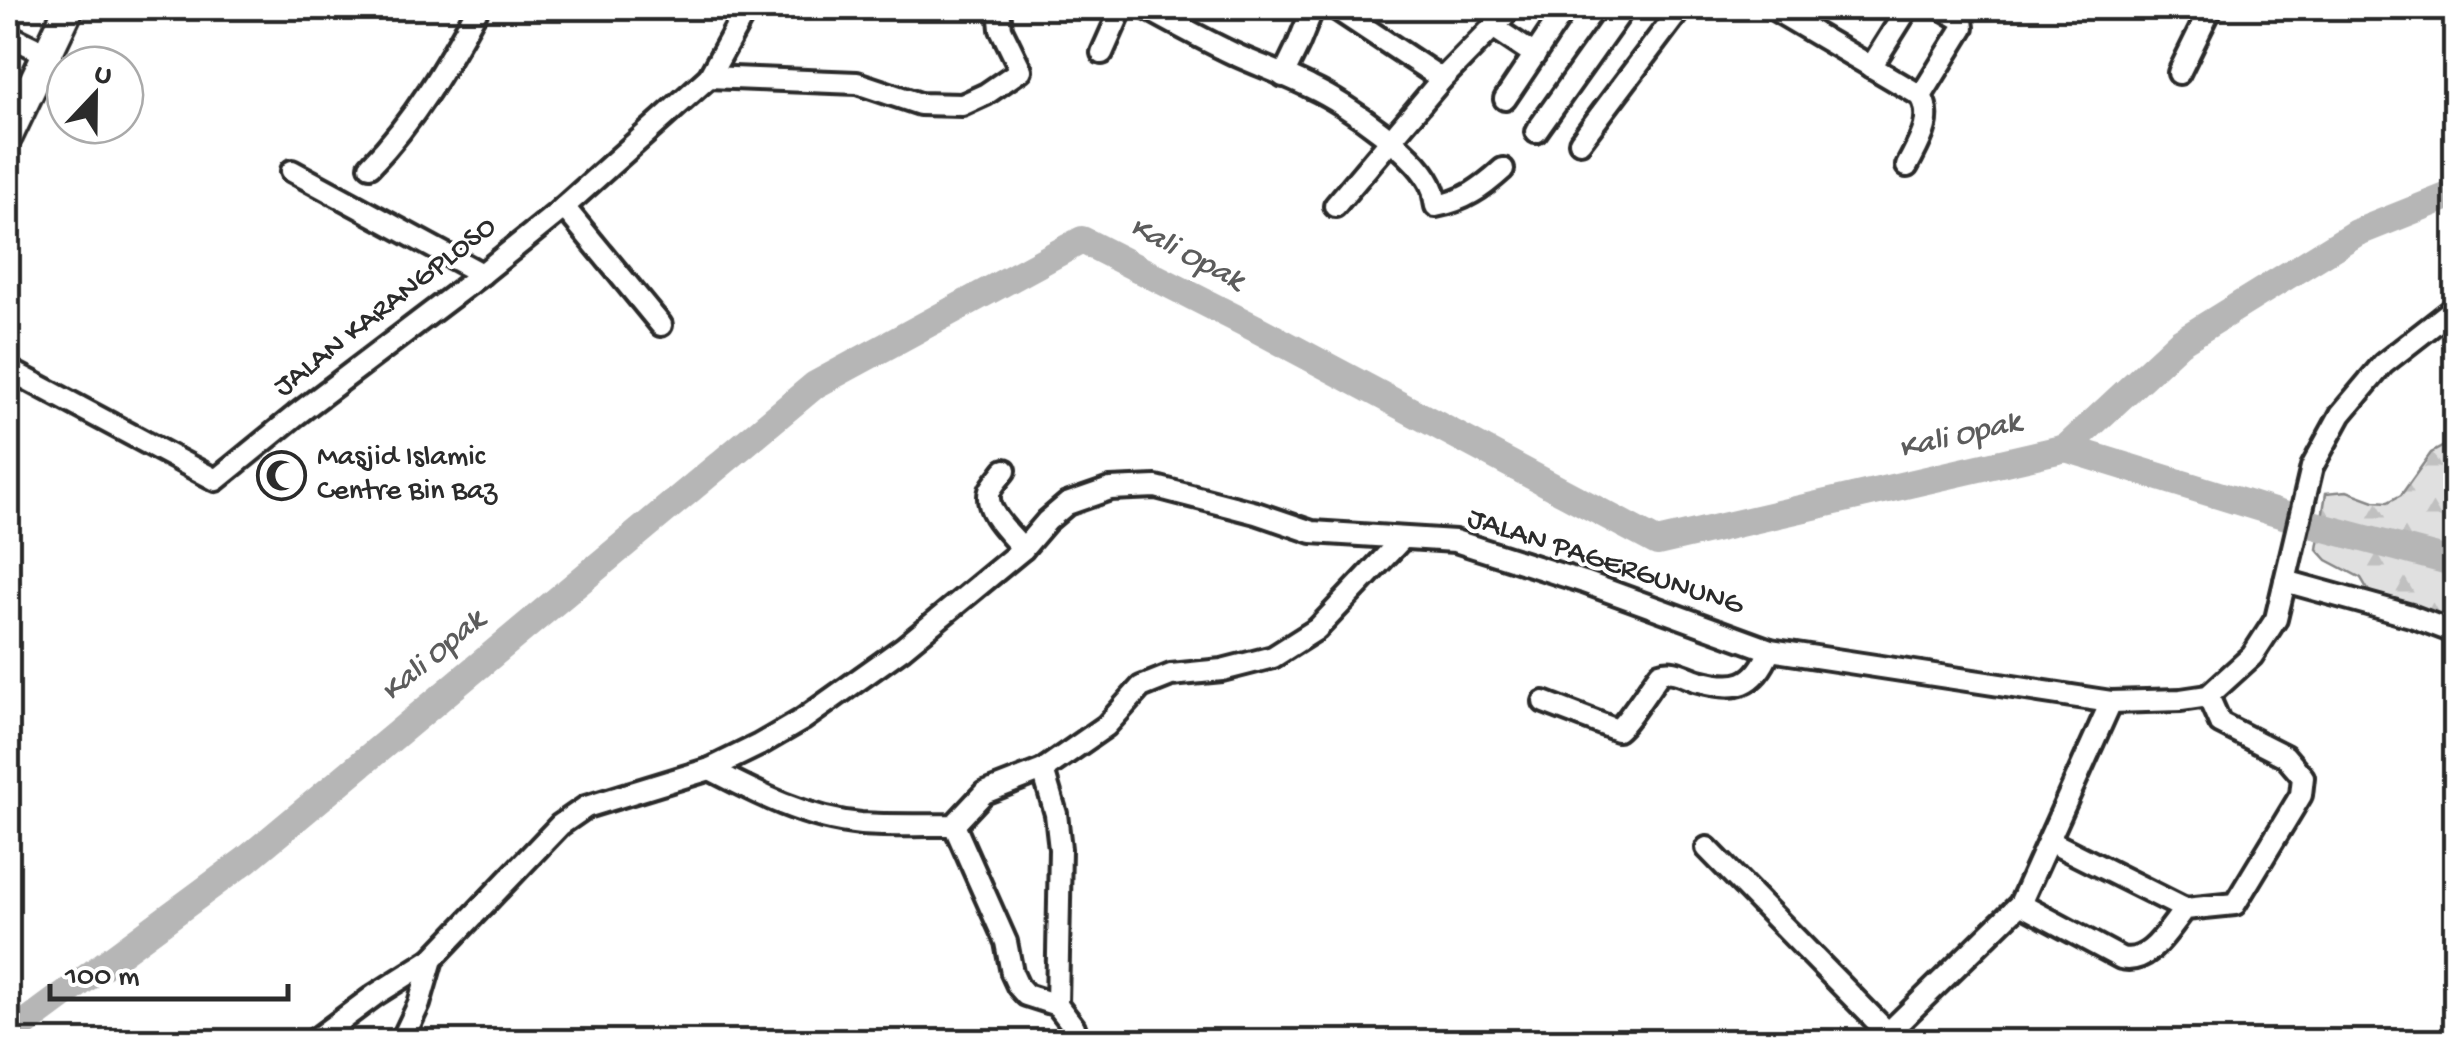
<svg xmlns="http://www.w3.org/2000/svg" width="2463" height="1049" font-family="'Gochi Hand',sans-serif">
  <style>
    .forest { fill: url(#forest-firs); stroke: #868686; stroke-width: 2.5 }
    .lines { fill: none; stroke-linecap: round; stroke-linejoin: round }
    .river { stroke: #b6b6b6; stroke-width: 28 }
    .minor-casing { stroke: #2b2b2b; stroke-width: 28 }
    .major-casing { stroke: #2b2b2b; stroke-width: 35 }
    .minor { stroke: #fff; stroke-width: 20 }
    .major { stroke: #fff; stroke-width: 28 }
    .labels { text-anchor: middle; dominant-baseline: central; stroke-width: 8; stroke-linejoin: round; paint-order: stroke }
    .street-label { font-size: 30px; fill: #2b2b2b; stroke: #fff }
    .poi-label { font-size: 30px; fill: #2b2b2b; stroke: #fff; text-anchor: start }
    .water-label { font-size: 32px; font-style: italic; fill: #5c5c5c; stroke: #fff }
  </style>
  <defs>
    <pattern id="forest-firs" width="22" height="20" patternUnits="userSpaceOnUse" patternTransform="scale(2.5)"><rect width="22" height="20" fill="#e0e0e0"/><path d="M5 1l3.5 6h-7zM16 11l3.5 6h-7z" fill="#c0c0c0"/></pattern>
  </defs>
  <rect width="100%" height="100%" fill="#fff"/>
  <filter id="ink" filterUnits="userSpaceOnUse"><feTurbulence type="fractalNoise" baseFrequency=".01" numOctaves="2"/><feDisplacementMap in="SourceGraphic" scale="20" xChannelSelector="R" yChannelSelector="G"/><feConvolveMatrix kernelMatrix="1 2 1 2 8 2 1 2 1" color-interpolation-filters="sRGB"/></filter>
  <g filter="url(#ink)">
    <polygon class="forest" points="2444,446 2455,446 2455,624 2381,599 2368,590 2361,578 2327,560 2317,549 2326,493 2347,491 2374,501 2388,502 2401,495 2431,453"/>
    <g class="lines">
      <g class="river">
        <polyline points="2066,448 2325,528 2456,563"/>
        <polyline points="8,1036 246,860 815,385 1082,240 1257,329 1657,542 2066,448 2180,342 2356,233 2456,193"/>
      </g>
      <defs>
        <g id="minor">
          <path d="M1146,8C1175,24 1204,40 1234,54C1260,66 1287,75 1312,88C1345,103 1422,156 1433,190C1434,194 1435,202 1436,206C1464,201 1482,188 1503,169"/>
          <polyline points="1335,8 1442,79"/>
          <polyline points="1772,8 1921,96"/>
          <polyline points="1493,27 1535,55"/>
          <polyline points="8,35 47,54"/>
          <polyline points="1102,53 1122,8"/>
          <polyline points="1871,67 1908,8"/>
          <polyline points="2179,73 2211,8"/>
          <polyline points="1283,76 1298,45 1313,8"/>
          <polyline points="709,77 857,83 920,104 962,105 986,94 1021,70 1001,29 999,8"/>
          <polyline points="8,80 30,90"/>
          <polyline points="1505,99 1566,8"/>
          <polyline points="1536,132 1624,8"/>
          <polyline points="1580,142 1681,8"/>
          <path d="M370,166C415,120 447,64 478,8"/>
          <path d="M1907,166C1918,144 1935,120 1921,96L1963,28L1962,20L1942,8"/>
          <polyline points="292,171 482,274"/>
          <polyline points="1335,206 1442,79 1501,19 1509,8"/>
          <polyline points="564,207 661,325"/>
          <polyline points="8,369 216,480 296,415 482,274 556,214 709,77 747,8"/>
          <path d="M1005,470C1000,477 993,484 990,491C983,511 1012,535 1023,549"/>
          <polyline points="2285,581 2411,616 2456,633"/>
          <path d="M1544,702L1617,730C1627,723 1650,686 1660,673C1674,668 1685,677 1699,681C1737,691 1755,687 1770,650"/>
          <path d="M710,769C758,794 807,819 861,824C892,826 923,825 954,825L984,793L1043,770L1106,726L1141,687L1171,675L1222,670L1273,657L1317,629L1402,539"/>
          <polyline points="1043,770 1056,814 1060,849 1057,1005 1074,1027 1078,1042"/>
          <polyline points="954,825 1006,942 1012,973 1018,986 1026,995 1057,1005"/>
          <polyline points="2049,841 2185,909"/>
          <polyline points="1707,848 1888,1033"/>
          <path d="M2020,904L2121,958C2150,965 2168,929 2185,909L2235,904L2301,795L2303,777L2285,756L2220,723L2208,696"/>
          <polyline points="312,1042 375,995 432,959"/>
          <polyline points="401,1042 419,1004 432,959 560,825 586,807 710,769 759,745 802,720 903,648 1023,549 1047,521 1067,504 1110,489 1156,487 1256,513 1312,532 1455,541 1584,582 1770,650 2111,702 2181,700 2208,696 2252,656 2276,619 2312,467 2341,414 2383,364 2456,307"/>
          <polyline points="1883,1042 1888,1033 2020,904 2111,702"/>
        </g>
        <polyline id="major" points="8,136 69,8"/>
      </defs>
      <use href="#minor" class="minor-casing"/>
      <use href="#major" class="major-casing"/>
      <use href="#minor" class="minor"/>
      <use href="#major" class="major"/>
    </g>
  </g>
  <defs>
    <symbol id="mosque-ring" viewBox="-11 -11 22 22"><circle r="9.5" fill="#fff" stroke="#2b2b2b" stroke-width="1.5"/><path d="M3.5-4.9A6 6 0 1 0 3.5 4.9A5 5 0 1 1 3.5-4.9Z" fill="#2b2b2b"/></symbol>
  </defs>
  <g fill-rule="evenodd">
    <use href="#mosque-ring" x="254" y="448" width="55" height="55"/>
  </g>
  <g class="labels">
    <g class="street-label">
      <text transform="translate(386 308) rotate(-38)">JALAN KARANGPLOSO</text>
      <text transform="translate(1605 563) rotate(18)">JALAN PAGERGUNUNG</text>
    </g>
    <g class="poi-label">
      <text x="317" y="458">Masjid Islamic<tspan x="317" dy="34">Centre Bin Baz</tspan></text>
    </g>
    <g class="water-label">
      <text transform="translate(1186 255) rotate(28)">Kali Opak</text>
      <text transform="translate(1960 437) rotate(-13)">Kali Opak</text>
      <text transform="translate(434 657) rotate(-40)">Kali Opak</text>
    </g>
  </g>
  <rect width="2463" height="1049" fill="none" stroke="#fff" stroke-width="40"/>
  <rect x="20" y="20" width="2423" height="1009" fill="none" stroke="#2b2b2b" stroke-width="4" filter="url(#ink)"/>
  <g transform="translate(95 95) rotate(22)"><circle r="48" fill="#ffffff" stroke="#aaaaaa" stroke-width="2.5"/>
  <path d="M0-8L18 38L0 25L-18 38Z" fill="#2b2b2b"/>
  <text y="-15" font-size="28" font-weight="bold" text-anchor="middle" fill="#2b2b2b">U</text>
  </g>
  <path d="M50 984v15h238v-15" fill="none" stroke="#2b2b2b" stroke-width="5"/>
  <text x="65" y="984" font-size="30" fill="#2b2b2b" stroke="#ffffff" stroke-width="8" paint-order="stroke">100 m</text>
</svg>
